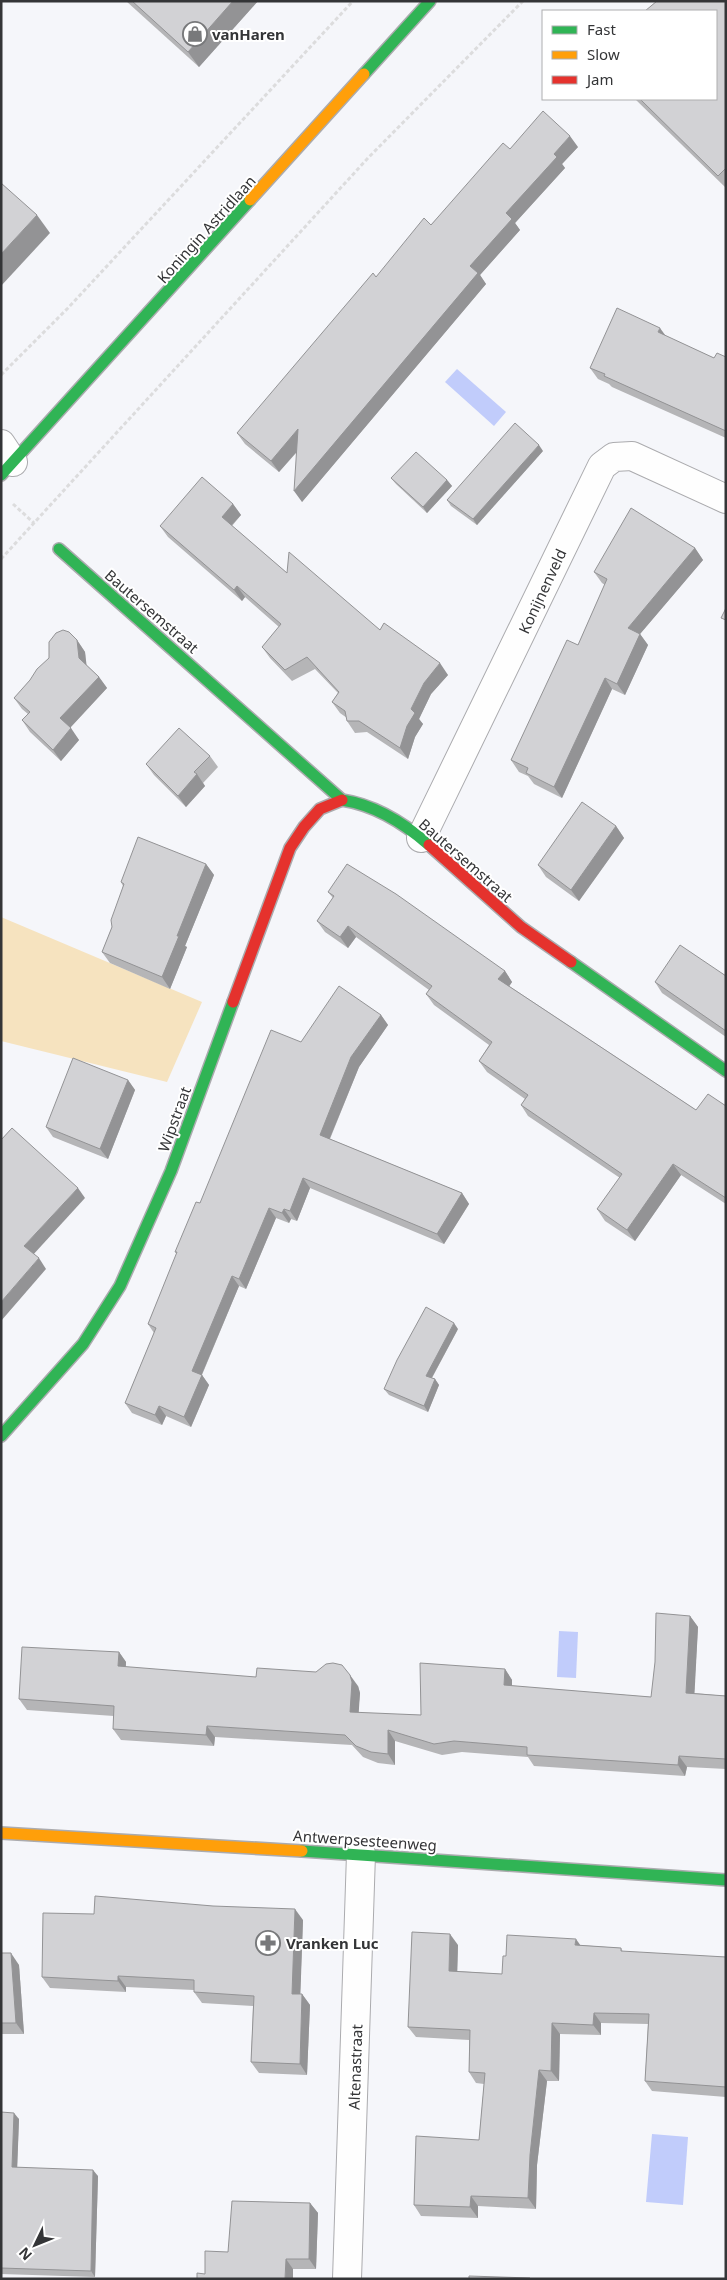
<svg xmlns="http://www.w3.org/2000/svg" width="727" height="2280" font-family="'Noto Sans',sans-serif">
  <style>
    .green { fill: #f6e3bf }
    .water { fill: #c1ccfb }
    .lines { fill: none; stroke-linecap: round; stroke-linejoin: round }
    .street-casing { stroke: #ababae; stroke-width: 30 }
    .fast-casing { stroke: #ababae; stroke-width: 14 }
    .slow-casing { stroke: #ababae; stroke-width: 14 }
    .jam-casing { stroke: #ababae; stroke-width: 14 }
    .path { stroke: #dcdcdd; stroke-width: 3; stroke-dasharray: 4 2.5; stroke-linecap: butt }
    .street { stroke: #fefefe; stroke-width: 28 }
    .fast { stroke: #30b455; stroke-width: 11 }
    .slow { stroke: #ff9f0a; stroke-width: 11 }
    .jam { stroke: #e5322d; stroke-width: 11 }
    .wall { fill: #b5b5b7 }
    .shaded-wall { fill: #939395 }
    .building { fill: #d2d2d5; stroke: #939395 }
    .labels { text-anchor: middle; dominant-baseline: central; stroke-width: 4; stroke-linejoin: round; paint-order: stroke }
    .poi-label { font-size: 15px; font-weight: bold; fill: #343537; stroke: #fff; text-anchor: start }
    .street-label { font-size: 15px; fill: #343537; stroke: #fff }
  </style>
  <rect width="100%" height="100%" fill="#f5f6fa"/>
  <polygon class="green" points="1,917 202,1002 167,1082 1,1041"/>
  <g class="water">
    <polygon points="457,369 506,412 494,426 445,382"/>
    <polygon points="559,1631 578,1632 576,1678 557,1677"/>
    <polygon points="652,2134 688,2137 683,2205 646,2202"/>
  </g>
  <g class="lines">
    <defs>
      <g id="street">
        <polyline points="1,444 13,462"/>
        <polyline points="421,838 602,466 614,457 632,456 726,499"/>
        <polyline points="347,2279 361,1854"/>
      </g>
      <g id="fast">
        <polyline points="364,74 430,1"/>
        <polyline points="1,475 250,200"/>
        <path d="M59,549L342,800C375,805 404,823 429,845"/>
        <polyline points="571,962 726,1071"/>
        <polyline points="1,1436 83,1344 120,1286 171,1171 233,1002"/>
        <polyline points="302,1851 726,1880"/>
      </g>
      <g id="slow">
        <polyline points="250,200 364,74"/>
        <polyline points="1,1833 302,1851"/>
      </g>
      <g id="jam">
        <polyline points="429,845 521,927 571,962"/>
        <polyline points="233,1002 290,848 304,827 320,809 342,800"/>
      </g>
    </defs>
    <use href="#street" class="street-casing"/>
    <use href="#fast" class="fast-casing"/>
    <use href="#slow" class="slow-casing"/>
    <use href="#jam" class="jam-casing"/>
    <g class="path">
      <polyline points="1,375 68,308 353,1"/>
      <polyline points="13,504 34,523"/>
      <polyline points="1,559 368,158 523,1"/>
    </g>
    <use href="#street" class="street"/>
    <use href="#fast" class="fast"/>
    <use href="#slow" class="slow"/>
    <use href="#jam" class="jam"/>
  </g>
  <g class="wall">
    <polygon points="126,1 258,1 199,67"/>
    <polygon points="726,1 726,188 635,99 716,99"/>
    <polygon points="578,147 562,164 565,168 515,223 520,230 480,275 486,284 302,502 297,452 279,472 245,444 237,433 376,277 510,149"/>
    <polygon points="665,336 714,358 726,357 726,438 612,387 609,384 598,379 590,368"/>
    <polygon points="543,451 477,525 451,506 447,500"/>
    <polygon points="391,478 447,480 452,486 427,513 396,484"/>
    <polygon points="233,504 241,515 232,526 287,573 380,630 448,675 431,694 419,719 423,724 415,737 408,759 367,732 355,733 347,721 347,718 340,713 332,702 338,693 315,669 292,681 270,658 262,647 279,627 245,597 242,601 168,537 160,526"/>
    <polygon points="695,548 703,560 640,634 648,645 625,695 612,689 562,798 534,784 528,776 519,772 511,760 578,645 605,585 602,583 594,572"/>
    <polygon points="77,640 85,652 86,665 99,677 107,688 70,728 79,740 61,761 30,732 22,720 28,714 22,709 14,698"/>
    <polygon points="210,756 218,767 203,783 205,786 186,807 154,775 146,764"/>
    <polygon points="616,826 624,838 579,901 546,877 538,865"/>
    <polygon points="206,864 214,875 185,946 187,947 170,989 110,963 102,952 112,927 123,886 121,882"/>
    <polygon points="328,892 505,971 512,982 509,986 696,1110 726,1106 726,1204 681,1175 635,1241 605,1221 597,1209 620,1178 528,1116 521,1105 525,1099 487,1072 479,1061 489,1045 434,1005 426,994 429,990 356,937 348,948 325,932 317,921 333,898"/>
    <polygon points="726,976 726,1037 662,993 655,982"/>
    <polygon points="381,1015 388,1025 359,1067 330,1139 462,1193 469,1204 444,1244 310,1188 297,1221 291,1219 289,1223 276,1218 246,1289 239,1286 202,1375 209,1385 191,1427 166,1416 162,1425 132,1413 125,1403 154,1333 148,1324 177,1254 175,1252 200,1203 301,1042"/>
    <polygon points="128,1080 135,1090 108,1159 53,1137 46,1127"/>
    <polygon points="458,1329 432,1378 435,1379 439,1385 428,1412 389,1395 384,1389"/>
    <polygon points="690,1616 698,1627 694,1693 726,1696 726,1769 687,1767 685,1776 534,1766 528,1757 462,1752 442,1755 395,1741 395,1765 378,1763 363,1757 352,1745 215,1737 214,1746 121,1740 113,1729 114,1716 27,1710 19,1699 119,1652 126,1662 126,1667 358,1686 360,1693 358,1713 421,1715 505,1669 512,1680 512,1686 651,1697"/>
    <polygon points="303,1920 300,1994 302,1994 310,2005 307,2075 259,2073 251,2062 253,2006 202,2003 194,1992 194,1990 126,1987 126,1992 50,1988 42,1977"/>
    <polygon points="458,1945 457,1971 502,1974 506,1956 580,1945 621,1948 623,1952 726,1957 726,2097 652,2091 645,2081 648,2024 601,2023 601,2035 560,2034 559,2081 547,2081 537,2165 536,2209 478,2206 478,2218 421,2216 414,2205 479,2140 484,2084 476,2083 469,2072 469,2040 416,2037 408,2027"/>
    <polygon points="1,1953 19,1965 24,2034 1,2034"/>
    <polygon points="1,2112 19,2119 17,2167 98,2176 95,2277 1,2274"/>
    <polygon points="310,2203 318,2213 316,2269 293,2269 205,2274 228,2252"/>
  </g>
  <g class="shaded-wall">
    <polygon points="233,1 258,1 199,67 188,52"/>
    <polygon points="570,136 578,147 562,164 565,168 515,223 520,230 480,275 486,284 302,502 294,491 470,266 506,213 554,154"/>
    <polygon points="37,215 50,233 1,286 1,254"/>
    <polygon points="660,328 668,339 658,332"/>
    <polygon points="298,429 306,441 279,472 271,461"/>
    <polygon points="539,445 543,451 477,525 473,519"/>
    <polygon points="447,480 452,486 427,513 423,507"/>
    <polygon points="233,504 241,515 229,528 222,517"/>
    <polygon points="695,548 703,560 640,634 648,645 625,695 617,684 628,628"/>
    <polygon points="237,586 245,597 242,601 234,590"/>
    <polygon points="77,640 85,652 87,669 79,658"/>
    <polygon points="440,663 448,675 431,694 419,719 423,724 415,737 408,759 400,748 411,709 424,683"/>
    <polygon points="99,677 107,688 68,730 60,718"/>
    <polygon points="605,678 612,689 562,798 554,787"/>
    <polygon points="71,728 79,740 61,761 53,750"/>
    <polygon points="197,774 205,786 186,807 178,796"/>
    <polygon points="616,826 624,838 579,901 571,890"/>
    <polygon points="206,864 214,875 185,946 187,947 170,989 162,977 177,936"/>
    <polygon points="348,926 356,937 348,948 340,937"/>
    <polygon points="505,971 512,982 506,991 498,979"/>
    <polygon points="381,1015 388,1025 359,1067 327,1145 320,1135 351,1057"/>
    <polygon points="128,1080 135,1090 108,1159 100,1149"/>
    <polygon points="673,1164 681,1175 635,1241 627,1230"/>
    <polygon points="303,1178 310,1188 297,1221 290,1211"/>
    <polygon points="78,1188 85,1198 32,1256 24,1246"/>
    <polygon points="462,1193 469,1204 444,1244 437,1234"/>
    <polygon points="269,1208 276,1218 246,1289 239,1279"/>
    <polygon points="284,1209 291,1219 289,1223 282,1213"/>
    <polygon points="39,1258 46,1269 1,1321 1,1302"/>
    <polygon points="232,1276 239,1286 199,1381 192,1371"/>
    <polygon points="454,1323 458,1329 430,1381 426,1376"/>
    <polygon points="202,1375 209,1385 191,1427 184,1417"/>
    <polygon points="435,1379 439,1385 428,1412 424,1406"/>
    <polygon points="159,1406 166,1416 162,1425 155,1415"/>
    <polygon points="690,1616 698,1627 694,1703 686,1693"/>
    <polygon points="119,1652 126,1662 125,1677 118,1666"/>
    <polygon points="505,1669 512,1680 512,1696 504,1685"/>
    <polygon points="350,1675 358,1686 360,1693 358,1723 350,1712"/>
    <polygon points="207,1726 215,1737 214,1746 206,1735"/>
    <polygon points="388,1730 395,1741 395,1765 388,1754"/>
    <polygon points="679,1756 687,1767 685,1776 678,1765"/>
    <polygon points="295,1909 303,1920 300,2005 292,1994"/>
    <polygon points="450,1934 458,1945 457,1982 449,1971"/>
    <polygon points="576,1939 583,1949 575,1945"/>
    <polygon points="11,1953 19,1965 24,2034 16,2023"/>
    <polygon points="118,1976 126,1987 126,1992 118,1981"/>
    <polygon points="302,1994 310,2005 307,2075 300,2064"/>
    <polygon points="594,2013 601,2023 601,2035 593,2025"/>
    <polygon points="552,2023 560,2034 559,2081 551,2071"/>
    <polygon points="539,2070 547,2081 537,2165 536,2209 528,2198 530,2155"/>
    <polygon points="14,2113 19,2119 17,2173 12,2167"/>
    <polygon points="93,2170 98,2176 95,2277 91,2271"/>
    <polygon points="471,2196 478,2206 478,2218 470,2207"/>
    <polygon points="310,2203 318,2213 316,2269 309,2259"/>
    <polygon points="286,2259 293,2269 293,2279 285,2279"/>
  </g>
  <g class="building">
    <polygon points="132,1 233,1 188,52"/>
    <polygon points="657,1 726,1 726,168 718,176 640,99 716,99 716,11 645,11"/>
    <polygon points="543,111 570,136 554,154 557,157 506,213 512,219 470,266 478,273 294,491 298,429 271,461 237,433 373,273 376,277 424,218 431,225 503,143 510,149"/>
    <polygon points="1,183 37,215 1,254"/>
    <polygon points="617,308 660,328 658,332 714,358 717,353 726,357 726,431 604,376 605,374 590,368"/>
    <polygon points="515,423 539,445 473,519 447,500"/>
    <polygon points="416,452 447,480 423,507 391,478"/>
    <polygon points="202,477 233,504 222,517 287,573 289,552 380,630 384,623 440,663 424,683 411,709 415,713 407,726 400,748 359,721 347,721 345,711 332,702 339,692 307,657 285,670 262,647 281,624 237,586 234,590 160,526"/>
    <polygon points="631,508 695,548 628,628 640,634 617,684 605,678 554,787 526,773 528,768 511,760 567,640 578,645 607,579 594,572"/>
    <polygon points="726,608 726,620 721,618"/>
    <polygon points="63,630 69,632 77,640 79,658 99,677 60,718 71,728 53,750 22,720 30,712 14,698 30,680 37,669 49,658 49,642 56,633"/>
    <polygon points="179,728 210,756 194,772 197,774 178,796 146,764"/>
    <polygon points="582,802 616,826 571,890 538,865"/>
    <polygon points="138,837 206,864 177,936 179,936 162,977 102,952 112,927 111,920 124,884 121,882"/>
    <polygon points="347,864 396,894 505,971 498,979 696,1110 708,1094 726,1106 726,1198 673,1164 627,1230 597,1209 622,1174 521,1105 528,1095 479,1061 492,1042 426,994 432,986 348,926 340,937 317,921 334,896 328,892"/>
    <polygon points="680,945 726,976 726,1031 655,982"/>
    <polygon points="339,986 381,1015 351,1057 320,1135 462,1193 437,1234 303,1178 290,1211 284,1209 282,1213 269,1208 239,1279 232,1276 192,1371 202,1375 184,1417 159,1406 155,1415 125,1403 156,1328 148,1324 177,1252 175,1252 196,1202 200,1203 271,1030 301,1042"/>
    <polygon points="73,1058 128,1080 100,1149 46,1127"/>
    <polygon points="12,1128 78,1188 24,1246 39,1258 1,1302 1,1140"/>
    <polygon points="426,1307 454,1323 426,1376 435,1379 424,1406 384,1389 397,1360"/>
    <polygon points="656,1613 690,1616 686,1693 726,1696 726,1759 679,1756 678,1765 527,1755 527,1747 454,1741 434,1744 388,1730 388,1754 371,1752 356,1746 345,1735 207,1726 206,1735 113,1729 114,1706 19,1699 22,1647 119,1652 118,1666 256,1677 257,1668 316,1672 326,1664 333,1663 342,1665 350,1675 352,1682 350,1712 421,1715 420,1663 505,1669 504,1685 651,1697 655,1662"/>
    <polygon points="95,1896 213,1906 295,1909 292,1994 302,1994 300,2064 251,2062 254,1996 194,1992 194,1980 118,1976 118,1981 42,1977 43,1913 94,1914"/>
    <polygon points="412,1932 450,1934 449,1971 502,1974 503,1956 506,1956 507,1935 576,1939 575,1945 621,1948 621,1951 726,1957 726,2087 645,2081 649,2014 594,2013 593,2025 552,2023 551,2071 539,2070 530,2155 528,2198 471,2196 470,2207 414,2205 416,2136 479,2140 485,2073 469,2072 470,2030 408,2027"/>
    <polygon points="1,1953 11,1953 16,2023 1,2023"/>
    <polygon points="1,2112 14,2113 12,2167 93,2170 91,2271 1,2268"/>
    <polygon points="232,2201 310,2203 309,2259 286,2259 285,2279 197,2279 197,2273 205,2274 205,2251 228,2252"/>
    <polygon points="469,2276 530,2278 530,2279 469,2279"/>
  </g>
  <defs>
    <symbol id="shop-ring" viewBox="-11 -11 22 22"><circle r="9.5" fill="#fff" stroke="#78797b" stroke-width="1.5"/><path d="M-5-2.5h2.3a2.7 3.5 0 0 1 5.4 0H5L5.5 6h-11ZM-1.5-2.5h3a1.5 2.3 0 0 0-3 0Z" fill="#78797b"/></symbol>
    <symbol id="pharmacy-ring" viewBox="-11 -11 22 22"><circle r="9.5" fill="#fff" stroke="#78797b" stroke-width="1.5"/><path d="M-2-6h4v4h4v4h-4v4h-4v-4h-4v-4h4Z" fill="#78797b"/></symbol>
  </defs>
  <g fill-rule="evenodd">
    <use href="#shop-ring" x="181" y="20" width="28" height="28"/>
    <use href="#pharmacy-ring" x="254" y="1929" width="28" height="28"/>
  </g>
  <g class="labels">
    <g class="poi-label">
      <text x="212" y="34">vanHaren</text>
      <text x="286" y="1943">Vranken Luc</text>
    </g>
    <g class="street-label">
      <text transform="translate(206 229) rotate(-48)">Koningin Astridlaan</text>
      <text transform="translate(542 591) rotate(-65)">Konijnenveld</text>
      <text transform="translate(152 611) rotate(41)">Bautersemstraat</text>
      <text transform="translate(466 860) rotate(41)">Bautersemstraat</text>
      <text transform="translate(174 1119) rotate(-70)">Wipstraat</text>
      <text transform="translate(365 1840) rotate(4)">Antwerpsesteenweg</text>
      <text transform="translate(355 2067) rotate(-88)">Altenastraat</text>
    </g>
  </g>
  <rect width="727" height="2280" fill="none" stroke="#343537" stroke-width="5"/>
  <rect x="542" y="10" width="175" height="90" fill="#ffffff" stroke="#aeaeaf"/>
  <rect x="552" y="26" width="25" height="8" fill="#30b455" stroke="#aeaeaf"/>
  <text x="587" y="35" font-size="15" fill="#343537">Fast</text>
  <rect x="552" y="51" width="25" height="8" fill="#ff9f0a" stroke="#aeaeaf"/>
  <text x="587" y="60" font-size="15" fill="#343537">Slow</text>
  <rect x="552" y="76" width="25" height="8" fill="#e5322d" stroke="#aeaeaf"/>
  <text x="587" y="85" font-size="15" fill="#343537">Jam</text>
  <g transform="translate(35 2245) rotate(227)" stroke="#ffffff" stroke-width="4" paint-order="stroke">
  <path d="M0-4L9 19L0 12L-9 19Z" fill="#343537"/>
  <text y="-8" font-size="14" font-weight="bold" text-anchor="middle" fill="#343537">N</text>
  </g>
</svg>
